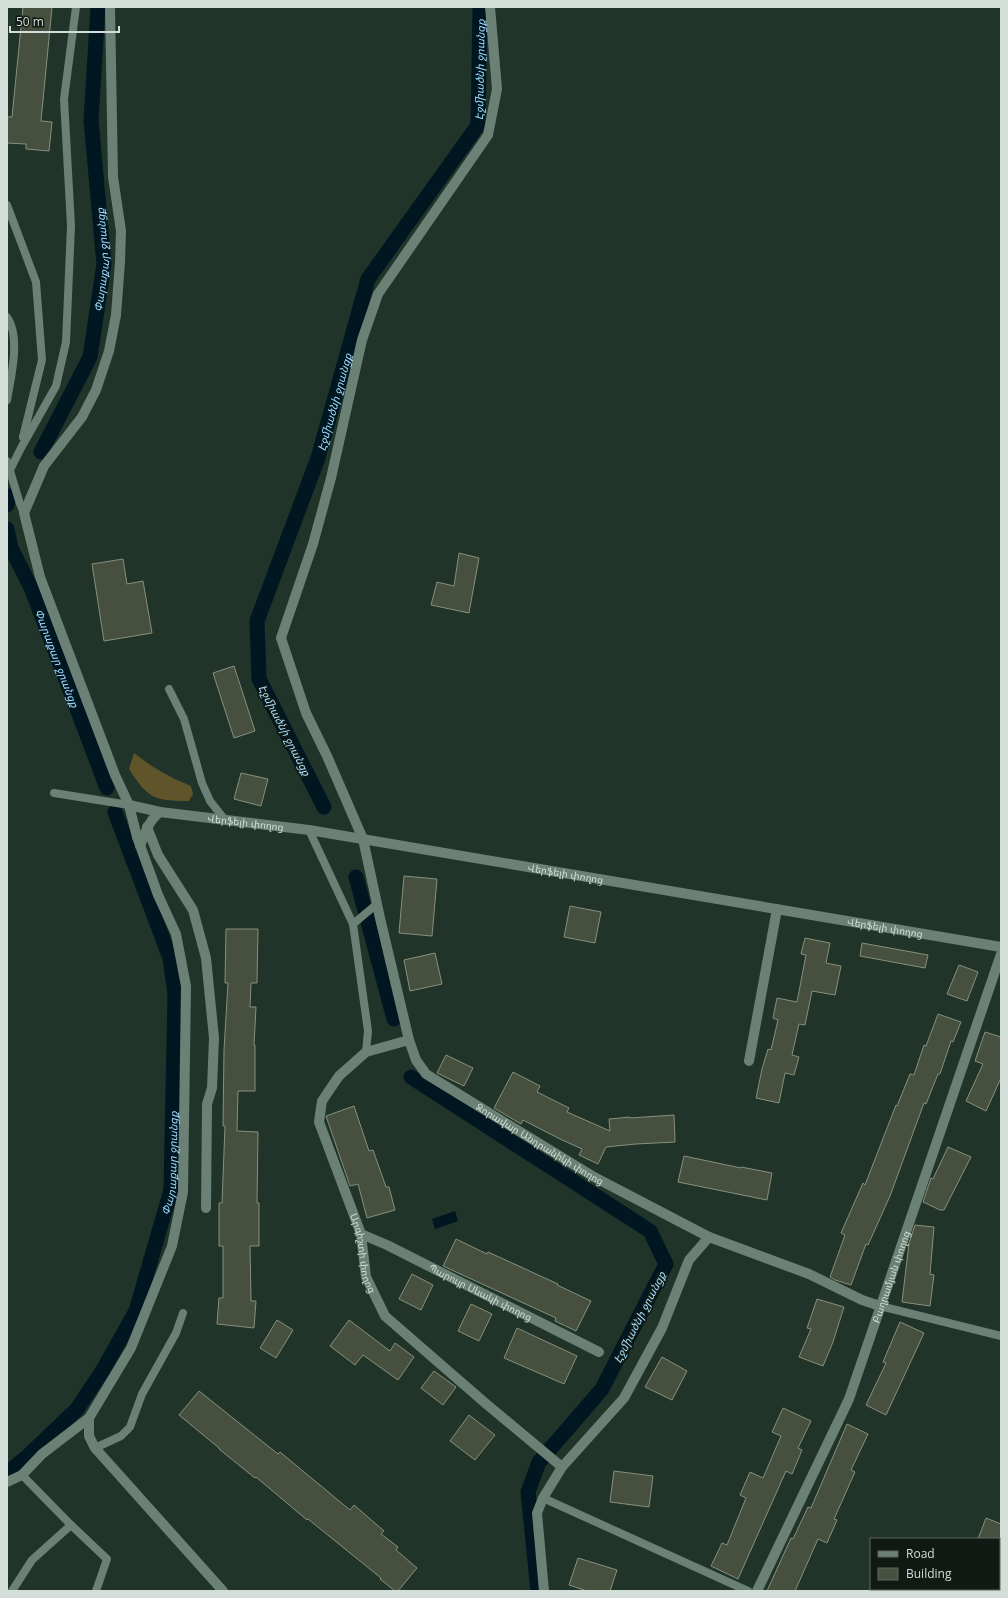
<svg xmlns="http://www.w3.org/2000/svg" width="1008" height="1598" font-family="'Open Sans','Noto Sans Armenian',sans-serif">
  <style>
    .green { fill: #60552a }
    .water { fill: #001620 }
    .lines { fill: none; stroke-linecap: round; stroke-linejoin: round }
    .canal { stroke: #001620; stroke-width: 15 }
    .building { fill: #47503e; stroke: #86907c }
    .service { stroke: #6b8175; stroke-width: 8 }
    .minor { stroke: #6b8175; stroke-width: 10 }
    .tertiary { stroke: #6b8175; stroke-width: 10 }
    .labels { text-anchor: middle; dominant-baseline: central; stroke-width: 3.5; stroke-linejoin: round; paint-order: stroke }
    .street-label { font-size: 10px; fill: #d2ded7; stroke: #111915 }
    .water-label { font-size: 11px; font-style: italic; fill: #a2dffd; stroke: #111915 }
  </style>
  <rect width="100%" height="100%" fill="#20342a"/>
  <path class="green" d="M134,753C153,768 169,777 191,786L193,794L189,801C153,801 148,798 129,769Z"/>
  <polygon class="water" points="455,1211 458,1221 435,1229 432,1219"/>
  <g class="lines">
    <g class="canal">
      <path id="s1" d="M41,452L90,357L104,264L91,120L98,7"/>
      <polyline points="7,505 9,496"/>
      <path id="s2" d="M7,529L11,548L32,590L107,788"/>
      <path id="s3" d="M324,807L259,679L257,621L318,458L368,279L478,125L480,7"/>
      <polyline points="356,877 394,1019"/>
      <polyline points="411,1077 650,1231 666,1264 602,1389 539,1462 528,1492 538,1591"/>
      <path id="s4" d="M7,1473L28,1456L77,1409L103,1370L136,1311L171,1190L175,994L170,958L115,812"/>
    </g>
  </g>
  <g class="building">
    <polygon points="23,7 52,7 41,121 52,122 49,151 26,149 26,144 7,143 7,117 12,117"/>
    <polygon points="459,553 479,558 469,613 431,605 437,582 454,586"/>
    <polygon points="123,559 127,584 143,581 152,633 104,641 92,564"/>
    <polygon points="234,666 255,731 234,738 213,673"/>
    <polygon points="241,773 268,779 261,806 234,799"/>
    <polygon points="404,876 437,879 432,936 399,933"/>
    <polygon points="570,906 601,912 595,943 564,937"/>
    <polygon points="226,929 258,929 257,983 251,983 250,1007 256,1007 254,1045 255,1045 255,1091 238,1091 237,1131 258,1132 257,1203 259,1203 259,1246 250,1246 251,1301 256,1301 254,1328 217,1324 219,1298 223,1298 223,1246 219,1246 219,1203 222,1203 225,1126 223,1126 224,1050 228,983 225,983"/>
    <polygon points="805,938 830,943 826,963 841,966 835,995 812,991 805,1025 799,1024 792,1055 799,1057 794,1075 785,1073 779,1103 756,1098 762,1069 768,1049 771,1050 778,1020 773,1018 777,998 797,1002 806,955 801,954"/>
    <polygon points="862,943 928,955 925,968 860,956"/>
    <polygon points="435,953 442,984 410,991 404,960"/>
    <polygon points="959,965 978,972 967,1001 947,994"/>
    <polygon points="938,1014 961,1022 953,1042 951,1041 940,1074 938,1074 926,1104 924,1103 890,1196 868,1245 866,1244 851,1285 835,1280 830,1277 845,1235 841,1233 863,1183 865,1185 896,1105 897,1106 910,1074 914,1075 924,1045 926,1046"/>
    <polygon points="985,1032 1001,1037 1001,1078 986,1111 966,1101 983,1064 975,1061"/>
    <polygon points="446,1055 473,1068 464,1086 437,1073"/>
    <polygon points="513,1072 540,1086 537,1092 569,1108 567,1112 610,1131 609,1119 630,1117 630,1118 674,1115 675,1142 636,1144 606,1147 598,1164 579,1155 582,1149 560,1139 523,1120 521,1124 494,1108"/>
    <polygon points="354,1106 369,1151 373,1150 386,1187 389,1187 395,1210 367,1218 358,1184 350,1186 326,1116"/>
    <polygon points="948,1147 971,1157 944,1210 940,1210 923,1202 931,1178 933,1179"/>
    <polygon points="684,1156 741,1168 741,1167 772,1173 767,1200 678,1182"/>
    <polygon points="915,1225 934,1227 930,1274 934,1275 930,1306 902,1302 909,1243"/>
    <polygon points="456,1239 487,1254 488,1252 558,1284 557,1285 591,1301 576,1331 555,1321 556,1318 443,1266"/>
    <polygon points="412,1274 433,1285 421,1310 399,1299"/>
    <polygon points="817,1299 844,1307 833,1342 823,1366 799,1357 811,1329 807,1328"/>
    <polygon points="471,1304 492,1314 479,1341 458,1331"/>
    <polygon points="277,1320 293,1330 276,1358 260,1348"/>
    <polygon points="349,1320 390,1351 395,1343 414,1357 398,1380 363,1355 355,1365 330,1346"/>
    <polygon points="900,1322 924,1333 886,1415 866,1405 886,1363 883,1362"/>
    <polygon points="517,1328 577,1356 564,1384 504,1358"/>
    <polygon points="662,1357 687,1371 672,1400 645,1387"/>
    <polygon points="434,1371 456,1387 443,1405 421,1388"/>
    <polygon points="199,1391 278,1454 280,1452 350,1510 354,1505 384,1531 381,1534 398,1547 396,1550 417,1568 398,1591 395,1591 380,1579 381,1578 308,1519 307,1520 256,1477 255,1478 219,1449 219,1448 179,1415"/>
    <polygon points="783,1408 811,1421 798,1448 802,1450 792,1474 786,1471 738,1579 711,1566 722,1543 727,1545 746,1498 740,1495 750,1472 763,1478 781,1436 772,1432"/>
    <polygon points="469,1415 495,1435 475,1460 450,1441"/>
    <polygon points="847,1424 868,1434 851,1470 855,1472 834,1519 837,1520 827,1543 818,1539 795,1591 767,1591 791,1538 793,1539 808,1507 811,1508"/>
    <polygon points="614,1471 653,1476 649,1507 610,1502"/>
    <polygon points="986,1518 1001,1524 1001,1539 978,1539"/>
    <polygon points="578,1558 617,1570 610,1591 587,1591 569,1585"/>
  </g>
  <g class="lines">
    <g class="service">
      <polyline points="7,205 36,282 42,360 23,437"/>
      <path d="M7,317C21,337 11,377 7,400"/>
      <polyline points="7,461 20,504 24,513"/>
      <polyline points="10,470 21,448 56,386 66,342 71,226 64,99 76,7"/>
      <polyline points="169,689 184,719 202,783 210,801 225,820"/>
      <polyline points="54,793 129,805"/>
      <polyline points="309,830 353,924 368,1031 366,1052"/>
      <polyline points="353,924 377,904"/>
      <polyline points="880,1306 1001,1336"/>
      <polyline points="95,1448 121,1436 130,1427 142,1394 176,1333 183,1313"/>
      <polyline points="543,1498 748,1591"/>
      <polyline points="71,1525 107,1559 96,1591"/>
      <polyline points="12,1591 32,1560 71,1525 22,1475"/>
    </g>
    <g class="minor">
      <polyline points="110,7 113,177 121,231 120,262 116,315 109,351 96,390 82,417 44,466 24,513 40,577 115,775 129,805"/>
      <path id="s5" d="M490,7L497,89L488,135L378,294L362,340L331,478L313,544L281,638L306,713L327,756L363,839L380,918L409,1040L416,1060L426,1074L594,1177L709,1237L809,1274L862,1300L880,1306"/>
      <polyline points="147,827 158,855 193,910 206,958 214,1038 212,1088 207,1104 206,1208"/>
      <path d="M140,846C145,833 149,820 160,812"/>
      <path id="s6" d="M409,1040L366,1052L339,1076L322,1101L319,1122L361,1234L366,1277L385,1316L484,1402L562,1467"/>
      <polyline points="749,1061 777,909"/>
      <path id="s7" d="M361,1234L387,1245L599,1352"/>
      <polyline points="89,1418 89,1436 95,1448 223,1591"/>
      <polyline points="544,1591 537,1513 543,1498 562,1467 624,1398 662,1328 689,1260 709,1237"/>
      <path id="s8" d="M757,1591L849,1399L1001,954"/>
    </g>
    <path class="tertiary" id="s9" d="M7,1482L22,1475L42,1454L89,1418L131,1348L172,1246L183,1192L186,986L176,934L158,895L137,837L129,805L160,812L309,830L1001,947"/>
  </g>
  <g class="labels">
    <g class="street-label">
      <text stroke="none"><textPath href="#s9" startOffset="866">Վերֆելի փողոց</textPath></text>
      <text stroke="none"><textPath href="#s9" startOffset="1190">Վերֆելի փողոց</textPath></text>
      <text stroke="none"><textPath href="#s9" startOffset="1514">Վերֆելի փողոց</textPath></text>
      <text stroke="none"><textPath href="#s5" startOffset="1276">Զորավար Անդրանիկի փողոց</textPath></text>
      <text stroke="none"><textPath href="#s6" startOffset="271">Արգիշտի փողոց</textPath></text>
      <text stroke="none"><textPath href="#s8" startOffset="342">Բաղրամյան փողոց</textPath></text>
      <text stroke="none"><textPath href="#s7" startOffset="133">Պարույր Սևակի փողոց</textPath></text>
    </g>
    <g class="water-label">
      <text stroke="none"><textPath href="#s3" startOffset="806">Էջմիածնի ջրանցք</textPath></text>
      <text stroke="none"><textPath href="#s1" startOffset="205">Փարաքար ջրանցք</textPath></text>
      <text stroke="none"><textPath href="#s3" startOffset="434">Էջմիածնի ջրանցք</textPath></text>
      <text stroke="none"><textPath href="#s2" startOffset="139">Փարաքար ջրանցք</textPath></text>
      <text transform="translate(285 730) rotate(63)">Էջմիածնի ջրանցք</text>
      <text stroke="none"><textPath href="#s4" startOffset="362">Փարաքար ջրանցք</textPath></text>
      <text transform="translate(639 1317) rotate(-63)">Էջմիածնի ջրանցք</text>
    </g>
  </g>
  <rect width="1008" height="1598" fill="none" stroke="#d2ded7" stroke-width="16"/>
  <rect x="870" y="1538" width="130" height="52" fill="#111915" stroke="#5e6863"/>
  <rect x="878" y="1551" width="20" height="6" fill="#6b8175" stroke="#5e6863"/>
  <text x="906" y="1558" font-size="12" fill="#d2ded7">Road</text>
  <rect x="878" y="1568" width="20" height="12" fill="#47503e" stroke="#5e6863"/>
  <text x="906" y="1578" font-size="12" fill="#d2ded7">Building</text>
  <path d="M10 26v6h109v-6" fill="none" stroke="#d2ded7" stroke-width="2"/>
  <text x="16" y="26" font-size="12" fill="#d2ded7" stroke="#111915" stroke-width="3" paint-order="stroke">50 m</text>
</svg>
